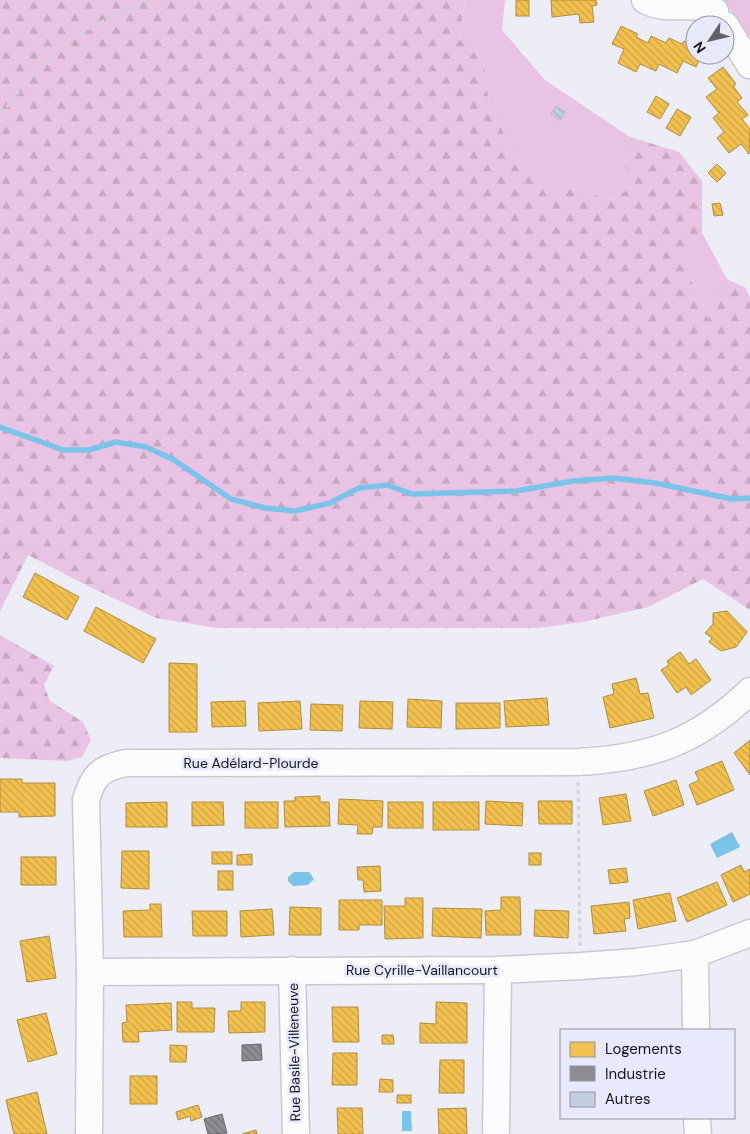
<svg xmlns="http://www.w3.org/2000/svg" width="750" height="1134" font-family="'DM Sans',sans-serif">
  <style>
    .green { fill: #e9c3e3 }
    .forest { fill: url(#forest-firs) }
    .water { fill: #7bc4e9 }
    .homes { fill: url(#homes-back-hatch); stroke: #b08e3f }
    .industry { fill: url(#industry-back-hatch); stroke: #69696f }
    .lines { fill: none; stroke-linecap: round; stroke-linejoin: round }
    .stream { stroke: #7bc4e9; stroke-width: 5.5 }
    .building { fill: url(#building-back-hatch); stroke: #b2b5bd }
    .minor-casing { stroke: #c8c9d1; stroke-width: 29 }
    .path { stroke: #d2d2d4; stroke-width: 3; stroke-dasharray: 4 4; stroke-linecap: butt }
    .minor { stroke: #fcfcfe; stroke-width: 26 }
    .labels { text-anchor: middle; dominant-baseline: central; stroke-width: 5; stroke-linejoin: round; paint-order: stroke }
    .street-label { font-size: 14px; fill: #15161d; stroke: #e8e9fb }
  </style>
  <defs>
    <pattern id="forest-firs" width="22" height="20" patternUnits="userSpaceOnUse" patternTransform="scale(1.25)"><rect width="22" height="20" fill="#e9c3e3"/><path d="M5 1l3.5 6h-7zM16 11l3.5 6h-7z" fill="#c7a7c2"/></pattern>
    <pattern id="homes-back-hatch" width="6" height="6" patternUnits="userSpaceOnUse" patternTransform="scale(1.25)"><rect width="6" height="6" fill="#f2c14e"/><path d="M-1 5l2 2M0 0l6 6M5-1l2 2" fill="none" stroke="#cfa544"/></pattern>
    <pattern id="industry-back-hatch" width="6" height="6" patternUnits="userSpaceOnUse" patternTransform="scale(1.25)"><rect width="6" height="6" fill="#8d8d92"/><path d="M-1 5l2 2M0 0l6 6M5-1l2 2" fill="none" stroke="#727277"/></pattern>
    <pattern id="building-back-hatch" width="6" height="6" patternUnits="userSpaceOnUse" patternTransform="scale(1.25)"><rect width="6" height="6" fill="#c4cee1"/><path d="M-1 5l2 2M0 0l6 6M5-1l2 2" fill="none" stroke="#a8b0c1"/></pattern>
  </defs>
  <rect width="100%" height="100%" fill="#ecedf7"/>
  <g class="green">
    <polygon points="465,0 505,0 502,30 545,80 630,137 625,164 635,185 613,199 554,186 515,156 489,104 484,62 459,39"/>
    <polygon points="724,0 750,0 750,42"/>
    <polygon points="702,233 727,279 708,320 695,287 674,255"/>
  </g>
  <g class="forest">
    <polygon points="0,0 465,0 459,39 484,62 489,104 515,156 554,186 613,199 635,185 625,164 630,137 679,152 702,181 702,233 675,255 695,287 708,319 727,279 746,288 750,299 750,610 703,579 648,607 583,622 537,628 217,628 156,618 94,589 28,555 0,611"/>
    <polygon points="0,635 54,666 44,685 50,701 83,722 91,740 82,757 68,761 0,758"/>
  </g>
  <g class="water">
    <polygon points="732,832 740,847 717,858 710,844"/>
    <polygon points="294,872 309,872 314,879 308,885 293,886 288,881 288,877"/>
    <polygon points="402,1111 411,1111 412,1131 402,1131"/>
  </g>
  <g class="homes">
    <rect x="516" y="0" width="13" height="16"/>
    <polygon points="551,0 596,0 597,5 592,6 594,22 580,23 579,14 552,17"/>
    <polygon points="621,26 638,34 636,37 648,43 651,36 666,43 669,38 682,44 684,41 695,46 695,55 701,55 696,67 683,61 677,73 659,64 656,71 640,64 636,72 618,63 624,49 612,44"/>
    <polygon points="723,67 736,84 733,86 742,98 737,102 748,115 742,119 750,129 749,154 741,144 729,153 717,138 724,132 713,118 719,113 706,97 717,89 708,78"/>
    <polygon points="656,96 669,104 660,119 647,112"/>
    <polygon points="677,109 691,117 680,136 666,128"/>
    <polygon points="717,164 726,173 717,182 708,173"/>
    <polygon points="720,203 723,215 714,216 712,204"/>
    <polygon points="35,573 79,597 67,620 23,597"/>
    <polygon points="96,607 156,639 143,663 84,631"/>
    <polygon points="727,611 747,632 736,647 721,651 709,642 712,638 705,633 713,624 713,613"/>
    <polygon points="680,652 689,664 696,659 711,680 691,695 686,687 677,693 661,670 669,665 667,661"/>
    <polygon points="169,663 197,664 197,732 169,732"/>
    <polygon points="636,678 640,694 648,693 654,718 610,728 603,697 614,694 612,684"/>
    <polygon points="547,698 549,725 506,727 504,701"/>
    <polygon points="408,699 442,701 441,728 407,727"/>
    <polygon points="245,701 246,726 212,727 211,702"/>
    <polygon points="300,701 302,729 259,731 258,703"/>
    <polygon points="360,701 393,702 392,729 359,728"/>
    <polygon points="456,703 500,703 500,728 456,729"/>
    <polygon points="311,704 343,705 342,731 310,730"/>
    <polygon points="750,740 750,775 734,753"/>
    <polygon points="722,761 734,790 697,805 689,785 699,780 695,772"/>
    <polygon points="0,779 22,779 22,783 55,783 55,816 19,817 19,812 0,812"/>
    <polygon points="676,780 684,805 653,816 644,791"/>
    <polygon points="626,794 631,821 603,825 599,798"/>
    <polygon points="320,796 320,802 329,802 330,826 285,827 284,801 295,801 295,797"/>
    <polygon points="339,799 383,801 382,827 373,827 372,834 357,834 358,825 338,824"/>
    <polygon points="486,801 523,803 522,826 485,824"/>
    <polygon points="538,801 572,801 572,824 539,824"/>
    <polygon points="167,802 167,827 126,827 126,803"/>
    <polygon points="192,802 223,802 224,825 192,826"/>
    <rect x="245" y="802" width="33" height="26"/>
    <rect x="388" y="802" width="35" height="26"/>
    <rect x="433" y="802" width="46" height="28"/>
    <polygon points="122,851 149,851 149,889 121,888"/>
    <rect x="212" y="852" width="20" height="12"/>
    <rect x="529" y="853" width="12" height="12"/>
    <polygon points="252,854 252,865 237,865 237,855"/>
    <rect x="21" y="857" width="35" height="28"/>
    <polygon points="741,865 744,872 750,869 750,894 733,902 721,875"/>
    <polygon points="380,866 381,891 364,892 363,880 358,880 357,867"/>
    <polygon points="626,868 628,882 610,884 608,870"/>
    <rect x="218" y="871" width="15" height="19"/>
    <polygon points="717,882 727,905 687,922 677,898"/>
    <polygon points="670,893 676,921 638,929 633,900"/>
    <polygon points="501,897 520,897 521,935 486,935 485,911 501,910"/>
    <polygon points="405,898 423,898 423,938 385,939 384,906 405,906"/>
    <polygon points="339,900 382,900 382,925 359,925 359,930 339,930"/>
    <polygon points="629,902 630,918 624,919 626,931 594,934 591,906"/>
    <polygon points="150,904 161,904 162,937 124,937 123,911 150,910"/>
    <polygon points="290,907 321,908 321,935 289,935"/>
    <polygon points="433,908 482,909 481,938 432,936"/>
    <polygon points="272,909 274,935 241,937 240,911"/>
    <polygon points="535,910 569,911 568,938 534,936"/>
    <polygon points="192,911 227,911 227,936 193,936"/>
    <polygon points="49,936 56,978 27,982 20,941"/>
    <polygon points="177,1002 192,1002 192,1008 215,1008 214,1032 177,1032"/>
    <polygon points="241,1002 265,1002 265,1032 229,1033 228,1011 241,1011"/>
    <polygon points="436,1002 467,1003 467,1043 420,1043 420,1023 436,1024"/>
    <polygon points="171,1003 172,1030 138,1032 139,1042 123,1042 122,1023 127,1022 126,1005"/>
    <polygon points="332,1007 358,1007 359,1042 333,1042"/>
    <polygon points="46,1013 57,1054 28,1062 17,1020"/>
    <polygon points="382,1035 393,1035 394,1044 382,1044"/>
    <polygon points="170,1045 187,1046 186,1062 170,1062"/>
    <polygon points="333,1053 357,1053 357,1085 332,1085"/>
    <polygon points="440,1060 464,1060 464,1093 439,1093"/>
    <rect x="130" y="1076" width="27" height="28"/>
    <polygon points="380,1079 393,1080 393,1092 379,1092"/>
    <polygon points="37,1092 47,1134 14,1134 6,1100"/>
    <rect x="397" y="1095" width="14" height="8"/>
    <polygon points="198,1105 202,1117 191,1121 190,1116 178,1120 176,1112"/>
    <polygon points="337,1108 362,1108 363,1134 338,1134"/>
    <polygon points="466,1108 467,1134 439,1134 438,1109"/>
    <polygon points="256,1130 257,1134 242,1134"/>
  </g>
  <g class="industry">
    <polygon points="261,1044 262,1060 242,1061 242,1045"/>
    <polygon points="222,1114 227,1133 208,1134 204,1119"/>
  </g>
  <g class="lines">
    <polyline class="stream" points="0,427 63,450 89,450 116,442 146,447 174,460 231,499 265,508 295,511 330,503 359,488 387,485 412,494 516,491 573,481 613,478 655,483 732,499 750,498"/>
  </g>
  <polygon class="building" points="556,106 565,112 560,120 551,114"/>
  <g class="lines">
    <defs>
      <g id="minor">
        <path d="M645,0C669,13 688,0 715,11"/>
        <polyline points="725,25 750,65"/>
        <polyline points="695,954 696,1030"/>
        <polyline points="292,970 296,1134"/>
        <polyline points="90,972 498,970 581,966 637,962 695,954 750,933"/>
        <polyline points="697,1118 698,1134"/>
        <path d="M89,1134L90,972L86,800C93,775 101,768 126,763L578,762C651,758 697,742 750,691"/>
        <polyline points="496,1134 498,970"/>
      </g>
    </defs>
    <use href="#minor" class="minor-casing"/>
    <g class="path">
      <path d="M1,113C27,81 52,51 88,29C108,17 130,9 151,0"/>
      <polyline points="578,782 580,946"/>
    </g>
    <use href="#minor" class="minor"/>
  </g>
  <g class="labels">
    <g class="street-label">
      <text x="251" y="763">Rue Adélard-Plourde</text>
      <text x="422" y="970">Rue Cyrille-Vaillancourt</text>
      <text transform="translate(294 1052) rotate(-91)">Rue Basile-Villeneuve</text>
    </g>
  </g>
  <rect x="560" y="1029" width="175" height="90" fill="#e8e9fb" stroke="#9495a2"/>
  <rect x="570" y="1042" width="25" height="15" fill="#f2c14e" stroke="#9495a2"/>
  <text x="605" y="1054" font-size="15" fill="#15161d">Logements</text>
  <rect x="570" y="1066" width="25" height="15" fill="#8d8d92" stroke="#9495a2"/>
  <text x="605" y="1079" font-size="15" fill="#15161d">Industrie</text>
  <rect x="570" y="1092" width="25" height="15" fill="#c4cee1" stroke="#9495a2"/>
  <text x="605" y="1104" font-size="15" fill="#15161d">Autres</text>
  <g transform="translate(710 40) rotate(235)"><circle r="24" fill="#e8e9fb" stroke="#9495a2"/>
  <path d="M0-4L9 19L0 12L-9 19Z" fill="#606169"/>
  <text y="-8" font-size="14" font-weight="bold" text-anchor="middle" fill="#15161d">N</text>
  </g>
</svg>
